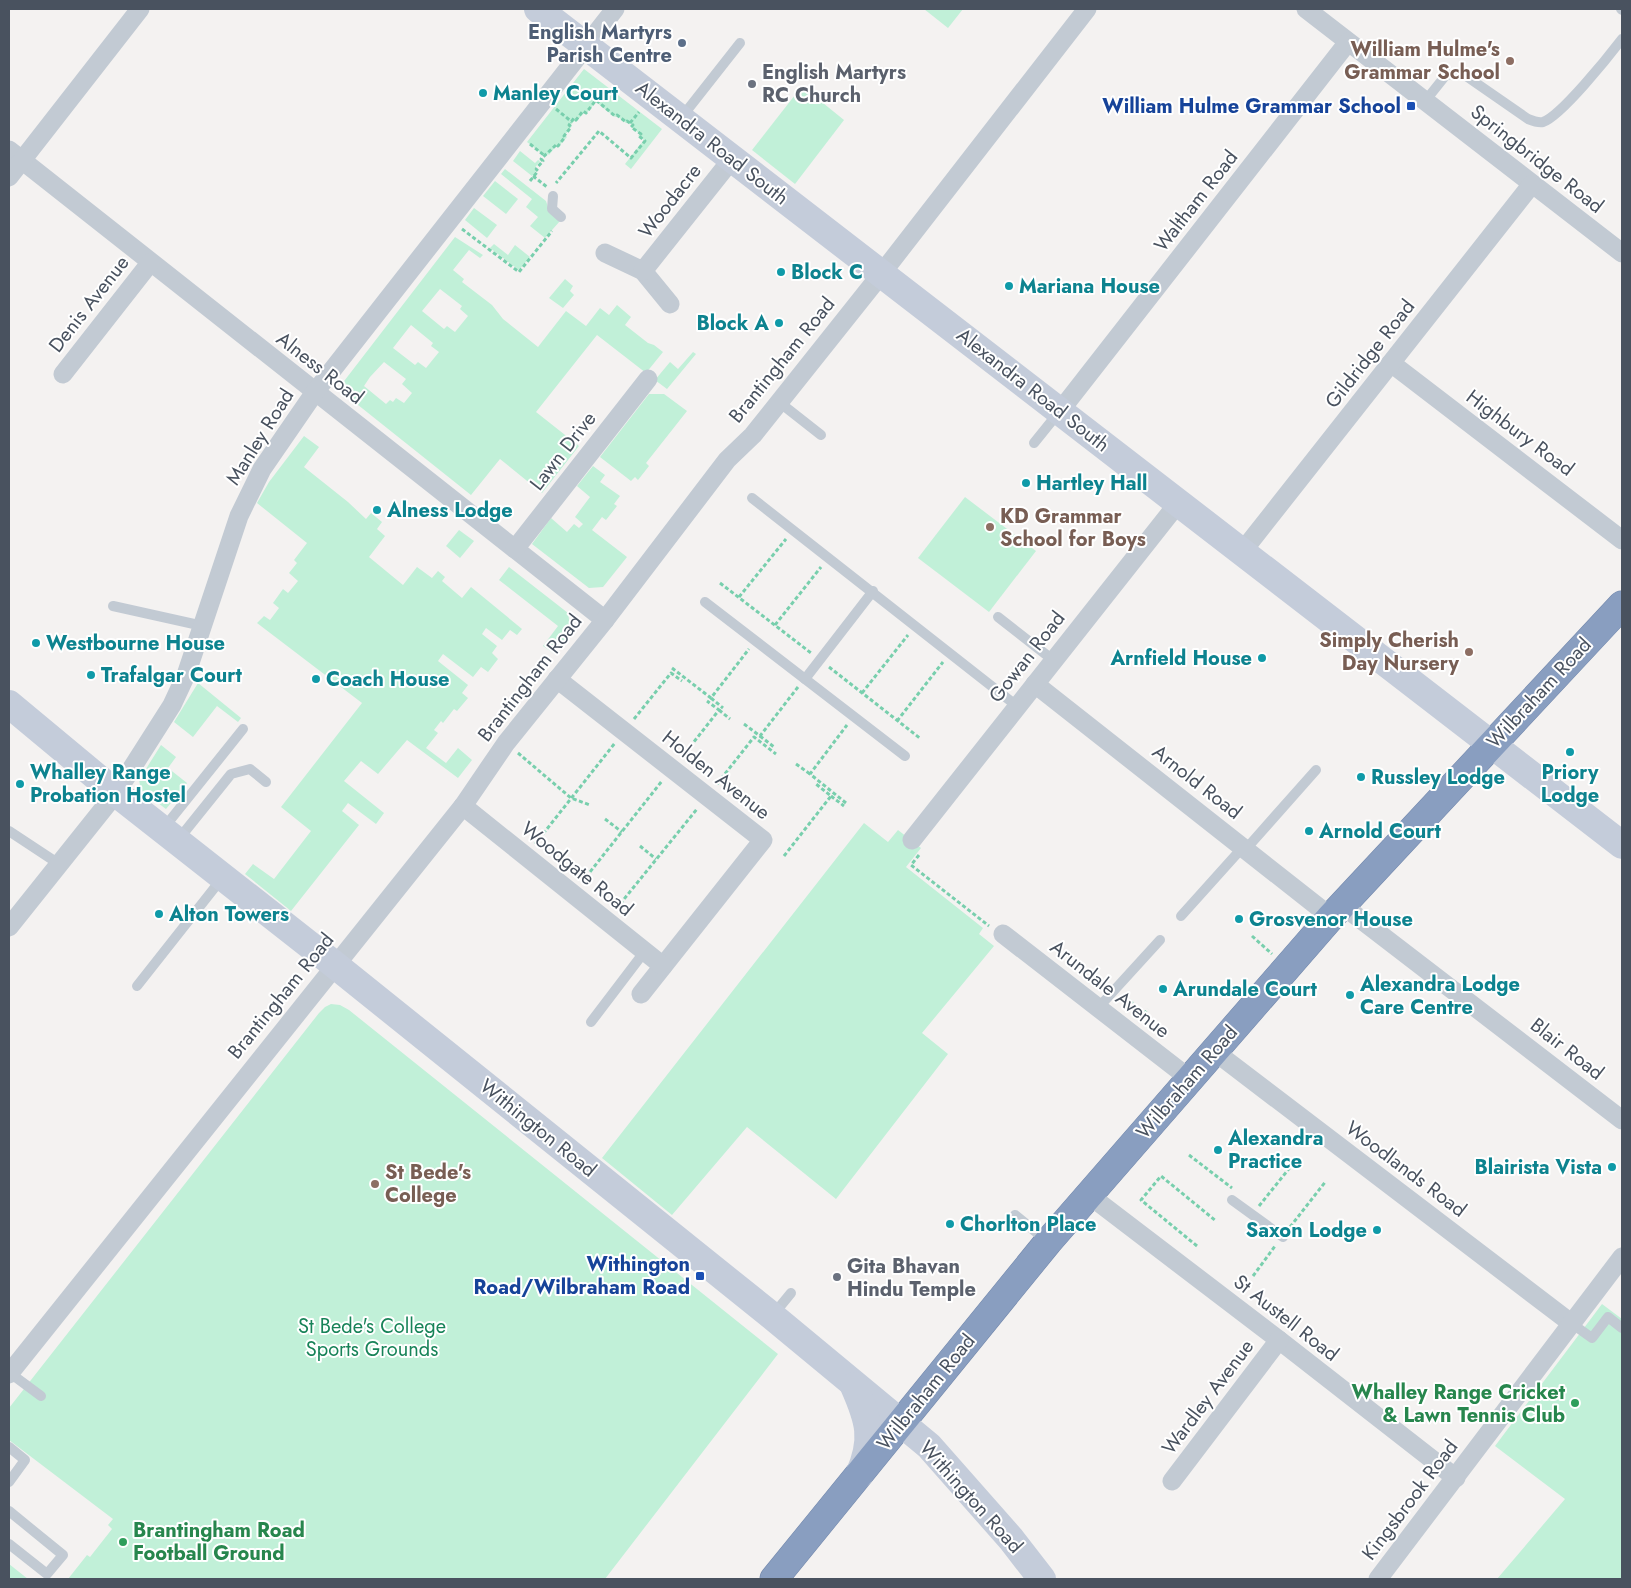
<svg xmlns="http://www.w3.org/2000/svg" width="1631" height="1588" font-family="Jost,sans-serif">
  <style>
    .green { fill: #c1f0d8; fill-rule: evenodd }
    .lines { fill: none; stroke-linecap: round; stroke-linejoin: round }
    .highway-casing { stroke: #7489ac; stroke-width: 29 }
    .path { stroke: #78cfad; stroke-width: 3; stroke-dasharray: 4 2.5; stroke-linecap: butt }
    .lane { stroke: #c2cad3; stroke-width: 10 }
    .street { stroke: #c2cad3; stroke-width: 19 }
    .secondary { stroke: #c4ccda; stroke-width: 28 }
    .highway { stroke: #899ec0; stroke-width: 28 }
    .service-dot { fill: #5c6f8a; stroke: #fff; stroke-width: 2 }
    .education-dot { fill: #8d6e63; stroke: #fff; stroke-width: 2 }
    .worship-dot { fill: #6b7280; stroke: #fff; stroke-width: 2 }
    .culture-dot { fill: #0f9aa8; stroke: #fff; stroke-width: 2 }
    .transit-dot { fill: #1a4fb4; stroke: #fff; stroke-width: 2 }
    .leisure-dot { fill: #2e9e5b; stroke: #fff; stroke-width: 2 }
    .labels { text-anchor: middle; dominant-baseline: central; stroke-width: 4; stroke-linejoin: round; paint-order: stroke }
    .service-label { font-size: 20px; font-weight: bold; fill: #4e5e75; stroke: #fff; text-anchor: end }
    .education-label { font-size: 20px; font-weight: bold; fill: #785e54; stroke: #fff; text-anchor: end }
    .worship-label { font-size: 20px; font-weight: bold; fill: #5b616d; stroke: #fff; text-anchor: start }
    .culture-label { font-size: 20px; font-weight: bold; fill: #0d838f; stroke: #fff; text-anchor: start }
    .transit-label { font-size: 20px; font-weight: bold; fill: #164399; stroke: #fff; text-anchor: end }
    .street-label { font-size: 20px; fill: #49525f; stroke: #fff }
    .park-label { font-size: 20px; fill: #178358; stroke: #fff }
    .leisure-label { font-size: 20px; font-weight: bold; fill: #27864d; stroke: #fff; text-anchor: end }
  </style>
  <rect width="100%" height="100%" fill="#f4f2f1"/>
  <g class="green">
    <polygon points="924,9 963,9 948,28"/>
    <polygon points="584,69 662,129 631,169 625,164 644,140 638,136 640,134 631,127 632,125 627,122 626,123 617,116 615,117 596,102 586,114 584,113 576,122 574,121 571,125 572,126 565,135 567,137 558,147 556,146 549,155 548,154 545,156 527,142"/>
    <polygon points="802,86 844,120 795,184 752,150"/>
    <polygon points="520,151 535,163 538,160 540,161 534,169 536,171 532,176 513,161"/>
    <polygon points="505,169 546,201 548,207 560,221 545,238 530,226 538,217 526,207 532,199 501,174"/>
    <polygon points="495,181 518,199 506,214 483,196"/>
    <polygon points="474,208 497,225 487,238 465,220"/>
    <path d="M455,237L483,255L480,258L469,250L453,270L464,279L462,282L492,305L503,319L538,347L566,311L586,326L600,308L609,315L617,305L631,317L625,325L648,343L654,345L663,352L646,373L597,335L536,412L579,446L542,493L500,459L471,495L338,389ZM440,289L462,306L460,309L468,316L455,332L447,326L444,329L422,311ZM411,325L433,343L431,346L439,352L426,368L418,362L415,365L393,348ZM384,362L406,379L402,384L412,393L404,403L396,398L393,402L390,400L386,404L364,386L370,377Z"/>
    <polygon points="494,244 508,255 515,245 530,257 519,270 490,248"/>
    <polygon points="565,279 573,286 570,291 574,295 563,308 549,298"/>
    <polygon points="693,352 696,354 667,389 655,380 670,362 678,369"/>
    <polygon points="649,394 664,394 687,411 646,463 649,466 638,480 635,477 631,481 600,457"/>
    <polygon points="304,436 319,447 304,467 348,502 366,519 371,513 382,522 377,529 385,536 369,557 403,585 417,567 432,578 438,571 445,577 442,581 462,598 471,587 522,629 517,635 510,630 502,640 486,628 482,634 497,646 492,653 498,659 488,672 481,667 473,677 443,654 438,661 468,685 462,693 468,698 457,711 454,709 443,723 441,721 434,730 438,733 426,748 446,763 458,748 472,760 458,778 407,740 378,774 361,761 344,781 384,813 376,824 348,803 342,811 359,825 291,911 245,874 253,864 274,879 311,831 281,807 362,703 257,623 264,616 270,620 279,608 273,603 283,589 288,593 298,581 289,573 297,563 294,560 307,543 257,503 269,482"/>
    <polygon points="593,466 605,475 600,482 620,496 614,504 617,506 606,520 602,517 592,530 627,557 603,587 589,588 532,544 551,518 567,532 574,524 579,528 583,524 575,517 590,497 577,486"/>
    <polygon points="965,497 1036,551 989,612 918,558"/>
    <polygon points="459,530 474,541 460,558 446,546"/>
    <polygon points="509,567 568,613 571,632 555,654 543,646 558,626 499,580"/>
    <polygon points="198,683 241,718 238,722 217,706 193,737 174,722"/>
    <polygon points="161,745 176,757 168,768 187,783 166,809 141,790 139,780"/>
    <polygon points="864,823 888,842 898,830 921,848 906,867 983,928 979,934 994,946 922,1033 948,1054 836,1199 747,1127 672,1215 602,1158"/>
    <polygon points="331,1004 340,1005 349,1010 778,1354 605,1579 68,1579 87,1555 90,1557 112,1529 108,1525 113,1519 9,1440 9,1408 319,1013 325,1007"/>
    <polygon points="1602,1304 1622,1319 1622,1579 1497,1579 1565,1499 1495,1446"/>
    <polygon points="9,1564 28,1579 9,1579"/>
  </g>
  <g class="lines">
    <defs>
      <polyline id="highway" points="774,1579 1048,1242 1331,917 1622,605"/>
    </defs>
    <use href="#highway" class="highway-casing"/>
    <g class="path">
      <polyline points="556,109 572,122"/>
      <polyline points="630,123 639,112"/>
      <polyline points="530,144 545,156"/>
      <polyline points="533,176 547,187"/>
      <polyline points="530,181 538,171 536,169 543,161 541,159 557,144 558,146 565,137 564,136 571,127 569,125 574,118 576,120 583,111 586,113 596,100 615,116 617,115 626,122 627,121 633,125 631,127 641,134 639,136 645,141 631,158 599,131 556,183"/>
      <polyline points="462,229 519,272 552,231"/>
      <polyline points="720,583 811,653"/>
      <polyline points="739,597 786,539"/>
      <polyline points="775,625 821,567"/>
      <polyline points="829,667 921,739"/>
      <polyline points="672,668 711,698 749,649"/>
      <polyline points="862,693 908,635"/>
      <polyline points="711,698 723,708"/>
      <polyline points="719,710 730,719"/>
      <polyline points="634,719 671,673 682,681"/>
      <polyline points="897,721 943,662"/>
      <polyline points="744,724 760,736 798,687"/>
      <polyline points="760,736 774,747"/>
      <polyline points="518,753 571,798 590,805"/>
      <polyline points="682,757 719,710 707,701"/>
      <polyline points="796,764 810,774"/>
      <polyline points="717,784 754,737 776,754"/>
      <polyline points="831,796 844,806"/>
      <polyline points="846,803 810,774 847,725"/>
      <polyline points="605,819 622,832"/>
      <polyline points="535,844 615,743"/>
      <polyline points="640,846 656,859"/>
      <polyline points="919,855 911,865 989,926"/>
      <polyline points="784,856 831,796 816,784"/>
      <polyline points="582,882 662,781"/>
      <polyline points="616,909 697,809"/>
      <polyline points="1252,936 1272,954"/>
      <polyline points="1125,996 1144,1014 1148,1009"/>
      <polyline points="1189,1155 1232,1188"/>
      <polyline points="1259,1206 1296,1160"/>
      <polyline points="1290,1227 1326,1181"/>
      <polyline points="1197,1246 1141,1200 1161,1176 1216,1221"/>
      <polyline points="1253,1276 1275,1246"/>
    </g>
    <g class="lane">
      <polyline points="1621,9 1622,10"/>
      <path d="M1426,100L1446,75L1459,73L1466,76L1528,119C1533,121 1538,123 1543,122C1561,116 1609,56 1622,39"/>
      <polyline points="681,118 740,43"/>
      <polyline points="553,196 552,209 561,217"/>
      <polyline points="779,402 821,435"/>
      <polyline points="1034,443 1059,412"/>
      <polyline points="752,498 1017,706"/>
      <polyline points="705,602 905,756"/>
      <polyline points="113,606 203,626"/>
      <polyline points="998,617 1053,660"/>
      <polyline points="805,679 873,591"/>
      <polyline points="163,829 243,729"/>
      <polyline points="9,831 59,864"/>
      <polyline points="178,840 231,774 250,769 266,782"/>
      <polyline points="1246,849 1316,770"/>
      <polyline points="1181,916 1243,847"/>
      <polyline points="137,986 223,877"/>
      <polyline points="1098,1008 1160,940"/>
      <polyline points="591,1022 645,951"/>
      <polyline points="1232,1200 1283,1237"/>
      <polyline points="1015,1215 1047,1241"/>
      <polyline points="773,1315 791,1293"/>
      <polyline points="1571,1323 1592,1338 1608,1317 1622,1328"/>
      <polyline points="10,1373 41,1396"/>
      <polyline points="9,1447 25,1460 9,1482"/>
      <polyline points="9,1511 63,1555 47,1574 9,1544"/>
    </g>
    <g class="street">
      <polyline points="1306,9 1622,253"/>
      <polyline points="9,150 605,620"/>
      <polyline points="9,177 140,9"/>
      <polyline points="605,253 643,271 670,304"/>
      <polyline points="643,271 732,159"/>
      <polyline points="1391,363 1622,540"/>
      <polyline points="63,374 150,263"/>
      <polyline points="1060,411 1348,42"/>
      <polyline points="515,549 648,379"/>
      <polyline points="1242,552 1532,184"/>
      <polyline points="557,679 763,840 641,994"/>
      <polyline points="1035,684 1331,917"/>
      <polyline points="463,806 663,966"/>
      <polyline points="912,840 1179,502"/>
      <polyline points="1342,905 1622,1120"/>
      <polyline points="9,927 116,793 172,705 186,675 239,516 262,469 315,392 615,9"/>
      <polyline points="1003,934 1190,1079"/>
      <polyline points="1214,1051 1571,1323"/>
      <polyline points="1089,1195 1279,1340 1456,1478"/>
      <polyline points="9,1374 463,806 506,743 605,620 727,460 753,435 882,273 1087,9"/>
      <polyline points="1172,1481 1279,1340"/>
      <polyline points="1378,1579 1622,1257"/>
    </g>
    <g class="secondary">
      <polyline points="538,9 1622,845"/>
      <polyline points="9,704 116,793 335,965 772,1316 929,1446 1011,1539 1042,1579"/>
      <path d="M854,1386C869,1420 875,1439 859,1475"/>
    </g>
    <use href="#highway" class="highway"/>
  </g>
  <circle class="service-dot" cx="682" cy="43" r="5"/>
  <g class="education-dot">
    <circle cx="1510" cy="61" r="5"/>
    <circle cx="990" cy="527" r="5"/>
    <circle cx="1469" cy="652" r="5"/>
    <circle cx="375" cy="1184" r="5"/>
  </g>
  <g class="worship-dot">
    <circle cx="752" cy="84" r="5"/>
    <circle cx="837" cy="1277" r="5"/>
  </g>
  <g class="culture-dot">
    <circle cx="483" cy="93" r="5"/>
    <circle cx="781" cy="272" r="5"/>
    <circle cx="1009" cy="286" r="5"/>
    <circle cx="779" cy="323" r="5"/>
    <circle cx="1026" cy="483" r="5"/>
    <circle cx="377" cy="510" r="5"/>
    <circle cx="36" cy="643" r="5"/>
    <circle cx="1262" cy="658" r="5"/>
    <circle cx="91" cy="675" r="5"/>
    <circle cx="316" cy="679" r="5"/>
    <circle cx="1570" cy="752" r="5"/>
    <circle cx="1361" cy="777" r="5"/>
    <circle cx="20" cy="784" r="5"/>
    <circle cx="1309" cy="831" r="5"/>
    <circle cx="159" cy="914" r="5"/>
    <circle cx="1239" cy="919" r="5"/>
    <circle cx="1163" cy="989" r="5"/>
    <circle cx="1350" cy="995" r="5"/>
    <circle cx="1218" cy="1150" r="5"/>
    <circle cx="1612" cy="1167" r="5"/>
    <circle cx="950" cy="1224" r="5"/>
    <circle cx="1377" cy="1230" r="5"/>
  </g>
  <g class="transit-dot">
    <rect x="1406" y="101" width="10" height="10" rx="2.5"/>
    <rect x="695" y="1271" width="10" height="10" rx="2.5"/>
  </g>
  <g class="leisure-dot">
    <circle cx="1575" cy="1403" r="5"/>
    <circle cx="123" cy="1542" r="5"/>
  </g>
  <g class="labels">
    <g class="service-label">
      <text x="672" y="32">English Martyrs<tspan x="672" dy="23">Parish Centre</tspan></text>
    </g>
    <g class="education-label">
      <text x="1500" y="49">William Hulme's<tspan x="1500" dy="23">Grammar School</tspan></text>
      <text x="1000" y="516" text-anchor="start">KD Grammar<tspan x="1000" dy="23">School for Boys</tspan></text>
      <text x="1459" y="640">Simply Cherish<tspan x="1459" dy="23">Day Nursery</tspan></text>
      <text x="385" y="1172" text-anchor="start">St Bede's<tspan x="385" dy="23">College</tspan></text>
    </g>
    <g class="worship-label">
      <text x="762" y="72">English Martyrs<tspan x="762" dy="23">RC Church</tspan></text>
      <text x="847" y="1266">Gita Bhavan<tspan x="847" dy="23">Hindu Temple</tspan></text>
    </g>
    <g class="culture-label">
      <text x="493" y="93">Manley Court</text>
      <text x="791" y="272">Block C</text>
      <text x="1019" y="286">Mariana House</text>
      <text x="769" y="323" text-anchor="end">Block A</text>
      <text x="1036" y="483">Hartley Hall</text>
      <text x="387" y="510">Alness Lodge</text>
      <text x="46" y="643">Westbourne House</text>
      <text x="1252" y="658" text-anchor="end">Arnfield House</text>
      <text x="101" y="675">Trafalgar Court</text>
      <text x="326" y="679">Coach House</text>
      <text x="30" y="772">Whalley Range<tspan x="30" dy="23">Probation Hostel</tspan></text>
      <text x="1570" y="772" text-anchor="middle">Priory<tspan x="1570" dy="23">Lodge</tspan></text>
      <text x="1371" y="777">Russley Lodge</text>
      <text x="1319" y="831">Arnold Court</text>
      <text x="169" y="914">Alton Towers</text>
      <text x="1249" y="919">Grosvenor House</text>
      <text x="1360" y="984">Alexandra Lodge<tspan x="1360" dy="23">Care Centre</tspan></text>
      <text x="1173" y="989">Arundale Court</text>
      <text x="1228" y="1138">Alexandra<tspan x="1228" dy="23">Practice</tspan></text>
      <text x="1602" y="1167" text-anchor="end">Blairista Vista</text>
      <text x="960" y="1224">Chorlton Place</text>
      <text x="1367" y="1230" text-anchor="end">Saxon Lodge</text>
    </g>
    <g class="transit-label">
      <text x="1401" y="106">William Hulme Grammar School</text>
      <text x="690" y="1264">Withington<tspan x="690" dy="23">Road/Wilbraham Road</tspan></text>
    </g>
    <g class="street-label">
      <text transform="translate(712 143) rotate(38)">Alexandra Road South</text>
      <text transform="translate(1537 159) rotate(38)">Springbridge Road</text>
      <text transform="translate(670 201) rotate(-52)">Woodacre</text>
      <text transform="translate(1196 201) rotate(-52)">Waltham Road</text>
      <text transform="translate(89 304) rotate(-52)">Denis Avenue</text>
      <text transform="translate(1370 354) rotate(-52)">Gildridge Road</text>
      <text transform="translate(782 360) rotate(-51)">Brantingham Road</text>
      <text transform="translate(320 368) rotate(38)">Alness Road</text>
      <text transform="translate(1033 390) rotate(38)">Alexandra Road South</text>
      <text transform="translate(1520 433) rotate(37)">Highbury Road</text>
      <text transform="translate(260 437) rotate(-58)">Manley Road</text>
      <text transform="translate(563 451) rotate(-52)">Lawn Drive</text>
      <text transform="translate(1027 657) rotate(-52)">Gowan Road</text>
      <text transform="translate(530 678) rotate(-52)">Brantingham Road</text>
      <text transform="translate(1539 693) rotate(-47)">Wilbraham Road</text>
      <text transform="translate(716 775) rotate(38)">Holden Avenue</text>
      <text transform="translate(1197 782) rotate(38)">Arnold Road</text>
      <text transform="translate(577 869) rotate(39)">Woodgate Road</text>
      <text transform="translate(1110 989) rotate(38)">Arundale Avenue</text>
      <text transform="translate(281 996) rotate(-51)">Brantingham Road</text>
      <text transform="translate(1567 1049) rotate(38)">Blair Road</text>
      <text transform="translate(1187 1082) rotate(-49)">Wilbraham Road</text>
      <text transform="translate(538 1128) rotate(39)">Withington Road</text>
      <text transform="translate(1406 1169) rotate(37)">Woodlands Road</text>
      <text transform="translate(1286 1318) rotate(38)">St Austell Road</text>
      <text transform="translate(926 1392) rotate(-51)">Wilbraham Road</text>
      <text transform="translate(1208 1397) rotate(-53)">Wardley Avenue</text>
      <text transform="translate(971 1497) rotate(48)">Withington Road</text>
      <text transform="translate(1410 1500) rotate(-53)">Kingsbrook Road</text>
    </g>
    <g class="park-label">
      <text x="372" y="1326">St Bede's College<tspan x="372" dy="23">Sports Grounds</tspan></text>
    </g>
    <g class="leisure-label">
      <text x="1565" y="1392">Whalley Range Cricket<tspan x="1565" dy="23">&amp; Lawn Tennis Club</tspan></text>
      <text x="133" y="1530" text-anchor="start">Brantingham Road<tspan x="133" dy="23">Football Ground</tspan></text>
    </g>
  </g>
  <rect width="1631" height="1588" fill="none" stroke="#49525f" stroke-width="20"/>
</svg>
